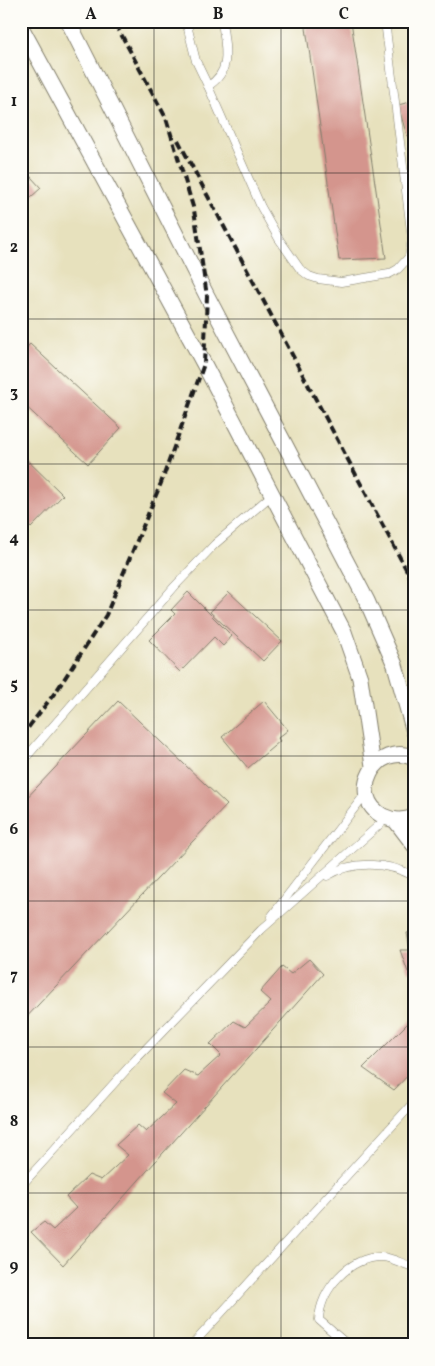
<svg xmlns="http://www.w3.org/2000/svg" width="435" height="1366" font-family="Vollkorn,serif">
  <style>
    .building { fill: #d4958d }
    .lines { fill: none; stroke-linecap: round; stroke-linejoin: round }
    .lane-casing { stroke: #827e6c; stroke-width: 9 }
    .street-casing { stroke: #827e6c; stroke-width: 17 }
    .lane { stroke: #fff; stroke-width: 8 }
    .street { stroke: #fff; stroke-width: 15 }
    .rail { stroke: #1c1c1c; stroke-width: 4; stroke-dasharray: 8 4; stroke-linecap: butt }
    .grid { fill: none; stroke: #1c1c1c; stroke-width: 1; stroke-opacity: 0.55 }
    .neatline { fill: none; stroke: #1c1c1c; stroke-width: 2 }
    .grid-label { font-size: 16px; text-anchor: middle; font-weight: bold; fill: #1c1c1c }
  </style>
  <rect width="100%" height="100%" fill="#fdfcf7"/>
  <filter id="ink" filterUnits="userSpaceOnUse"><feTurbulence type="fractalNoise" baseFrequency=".02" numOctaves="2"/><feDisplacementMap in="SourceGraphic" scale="10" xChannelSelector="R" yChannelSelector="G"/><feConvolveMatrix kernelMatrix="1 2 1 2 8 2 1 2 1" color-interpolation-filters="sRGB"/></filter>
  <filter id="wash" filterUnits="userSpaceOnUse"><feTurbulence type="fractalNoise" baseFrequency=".0096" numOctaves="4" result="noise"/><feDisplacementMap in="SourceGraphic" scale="20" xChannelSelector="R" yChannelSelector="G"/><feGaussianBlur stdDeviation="1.12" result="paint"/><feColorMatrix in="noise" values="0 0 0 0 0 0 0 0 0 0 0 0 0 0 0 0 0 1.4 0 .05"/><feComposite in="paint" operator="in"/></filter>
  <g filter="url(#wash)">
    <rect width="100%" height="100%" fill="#e7e1bd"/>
    <g id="blocks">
      <g class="building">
        <polygon points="305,21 351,21 386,258 339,260"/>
        <polygon points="414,101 414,134 407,136 398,105"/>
        <polygon points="21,166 41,188 21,206"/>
        <polygon points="414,179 414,205 413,205 408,180"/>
        <polygon points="30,344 121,428 88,464 21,402 21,354"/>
        <polygon points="21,454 63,495 31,528 21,518"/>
        <polygon points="188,592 232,636 223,646 214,637 180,672 149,640 175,614 171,610"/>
        <polygon points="229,592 282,641 263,661 210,612"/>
        <polygon points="118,701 227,805 21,1023 21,804"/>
        <polygon points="264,701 288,730 278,738 280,741 248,768 222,737"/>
        <polygon points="414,931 414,971 408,972 400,950 410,950 407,933"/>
        <polygon points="309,959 323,974 63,1265 31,1232 44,1222 53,1230 76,1208 66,1197 89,1175 101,1180 128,1155 116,1145 138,1125 146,1132 176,1104 162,1093 184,1070 198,1076 221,1055 210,1044 234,1021 245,1027 271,1002 260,992 282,967 291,974"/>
        <polygon points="411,1020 414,1023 414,1069 394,1090 363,1068"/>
      </g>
    </g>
  </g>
  <g filter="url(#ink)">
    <use href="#blocks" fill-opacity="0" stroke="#827e6c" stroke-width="1"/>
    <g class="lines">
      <defs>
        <g id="lane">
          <path d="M186,21L196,61L208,86C233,71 225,47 222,21"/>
          <polyline points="208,86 261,207 279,239 300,269 309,276 318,279 341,282 389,274 398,269 409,257 412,239 385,21"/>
          <polyline points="21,763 175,586 215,544 273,494"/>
          <path d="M327,876C353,860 387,862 414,876"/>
          <polyline points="271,917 366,793"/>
          <polyline points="21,1186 137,1058 261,930 387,818"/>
          <polyline points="192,1345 414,1102"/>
          <path d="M348,1345L319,1320C320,1290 349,1257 381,1257C392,1257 404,1265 414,1267"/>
        </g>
        <g id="street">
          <polyline points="68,21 207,296 367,601 395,665 414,732"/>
          <polyline points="21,27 204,364 344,632 360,678 373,766"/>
          <path d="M414,758C376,740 346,796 383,816C393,821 404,821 414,817"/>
          <polyline points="395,820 414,845"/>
        </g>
      </defs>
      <use href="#lane" class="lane-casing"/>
      <use href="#street" class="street-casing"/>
      <use href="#lane" class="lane"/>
      <use href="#street" class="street"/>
      <g class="rail">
        <polyline points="178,140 414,584"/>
        <polyline points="21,737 57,690 106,615 161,483 204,364 207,296 194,210 166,118 114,21"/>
      </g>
    </g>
  </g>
  <path class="grid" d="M154,21V1345M281,21V1345M21,173H414M21,319H414M21,464H414M21,610H414M21,756H414M21,901H414M21,1047H414M21,1193H414"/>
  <rect width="435" height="1366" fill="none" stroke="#fdfcf7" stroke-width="55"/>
  <rect x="28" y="28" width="380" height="1310" class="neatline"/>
  <g class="grid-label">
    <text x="91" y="19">A</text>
    <text x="218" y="19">B</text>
    <text x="344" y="19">C</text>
    <text x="14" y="106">1</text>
    <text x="14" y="252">2</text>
    <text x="14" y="397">3</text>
    <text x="14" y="543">4</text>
    <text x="14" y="689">5</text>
    <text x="14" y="834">6</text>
    <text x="14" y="980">7</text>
    <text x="14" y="1126">8</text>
    <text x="14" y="1271">9</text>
  </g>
</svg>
